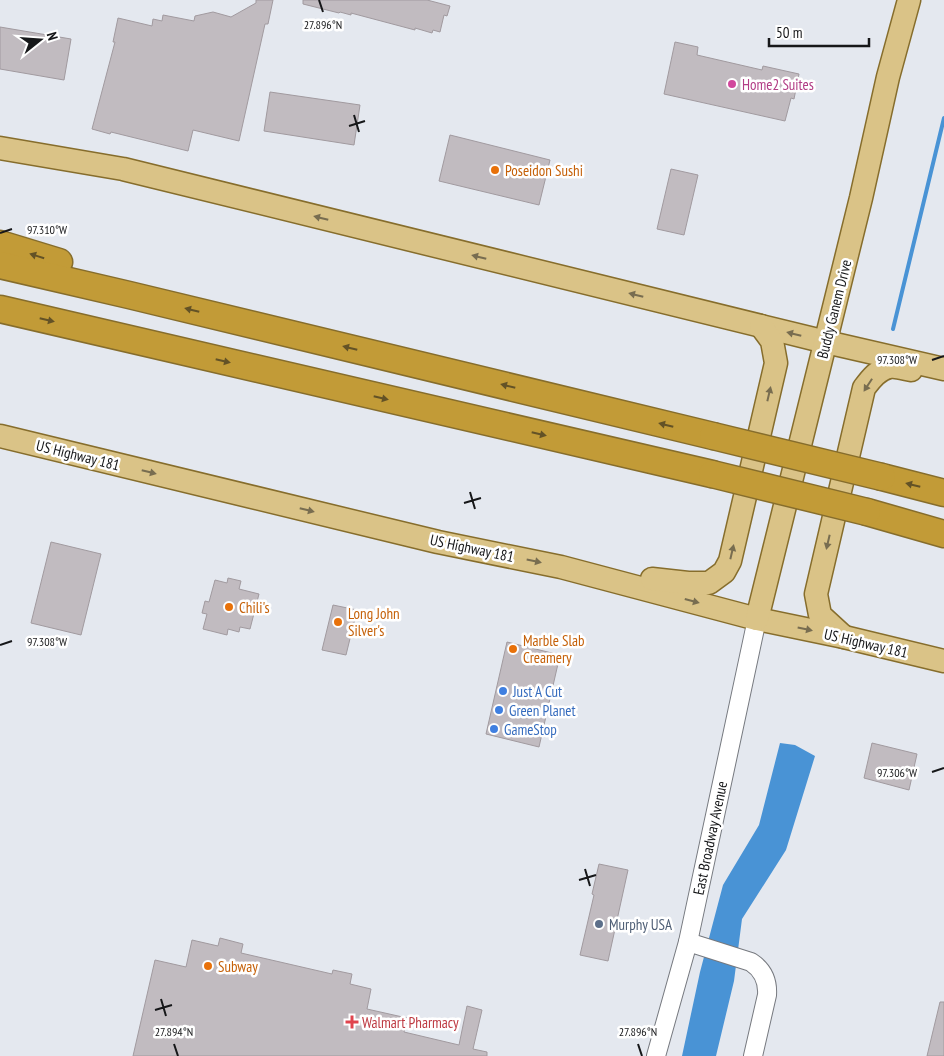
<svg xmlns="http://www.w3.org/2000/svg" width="944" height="1056" font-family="'PT Sans Narrow',sans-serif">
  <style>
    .water { fill: #4993d5 }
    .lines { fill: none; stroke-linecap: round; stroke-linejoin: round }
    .stream { stroke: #4993d5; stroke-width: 4 }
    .building { fill: #c1bbc0; stroke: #a19a9f }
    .minor-casing { stroke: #76797f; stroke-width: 20 }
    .major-casing { stroke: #866d2c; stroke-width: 25 }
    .highway-casing { stroke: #866d2c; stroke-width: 29 }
    .minor { stroke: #fff; stroke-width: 18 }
    .major { stroke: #dac387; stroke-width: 22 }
    .highway { stroke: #c29b37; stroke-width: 26 }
    .highway-bridge-casing { stroke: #866d2c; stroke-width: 29; stroke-linecap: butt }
    .highway-bridge { stroke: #c29b37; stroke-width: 26 }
    .oneway { fill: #786d50 }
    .oneway2 { fill: #635226 }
    .ticks { fill: none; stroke: #161719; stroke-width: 2 }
    .hotel-dot { fill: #d1479c; stroke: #fff; stroke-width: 2 }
    .food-dot { fill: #e8710a; stroke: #fff; stroke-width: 2 }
    .shop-dot { fill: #3f7fe0; stroke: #fff; stroke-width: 2 }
    .service-dot { fill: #5c6f8a; stroke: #fff; stroke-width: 2 }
    .health-dot { fill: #e0444e; stroke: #fff; stroke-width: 2 }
    .labels { text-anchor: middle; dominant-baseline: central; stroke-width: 5; stroke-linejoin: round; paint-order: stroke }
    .hotel-label { font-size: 15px; fill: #b23c85; stroke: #fff; text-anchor: start }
    .food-label { font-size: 15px; fill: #c56008; stroke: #fff; text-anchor: start }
    .street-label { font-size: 15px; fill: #161719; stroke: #fff }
    .shop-label { font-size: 15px; fill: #366cbe; stroke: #fff; text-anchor: start }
    .service-label { font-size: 15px; fill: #4e5e75; stroke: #fff; text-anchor: start }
    .health-label { font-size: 15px; fill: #be3a42; stroke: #fff; text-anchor: start }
    .ticks-label { font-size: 12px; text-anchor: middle; fill: #161719; stroke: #fff; stroke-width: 5; stroke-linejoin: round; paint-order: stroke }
  </style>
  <rect width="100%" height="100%" fill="#e4e8ef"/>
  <polygon class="water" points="780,743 795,745 815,756 786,850 742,919 734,981 716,1056 682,1056 700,972 723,885 759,825"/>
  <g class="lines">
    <polyline class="stream" points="893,329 944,118"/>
  </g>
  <g class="building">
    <polygon points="256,0 273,0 268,24 265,24 239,141 193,130 188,151 111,132 110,134 92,129 115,42 113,42 118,18 152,26 153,19 162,21 163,15 194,21 195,16 213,12 231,17 256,3"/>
    <polygon points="303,0 427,0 450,6 447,16 444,15 440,32 433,30 432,33 415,28 415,30 351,13 351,15 340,12 339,13 303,4"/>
    <polygon points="0,27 71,39 64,80 0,69"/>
    <polygon points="675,42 698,47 697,55 762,70 763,66 799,74 794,99 791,98 785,121 664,94"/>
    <polygon points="270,92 360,105 354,145 264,131"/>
    <polygon points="450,135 550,160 539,205 439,181"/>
    <polygon points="671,169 698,175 684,235 657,229"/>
    <polygon points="51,542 101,554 81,635 31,623"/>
    <polygon points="228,578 241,581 239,589 259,594 250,629 240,627 239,632 228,629 227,635 203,629 207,614 202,613 205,601 209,602 215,580 227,583"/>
    <polygon points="333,605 357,610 346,655 322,650"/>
    <polygon points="507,642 560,655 539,747 486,734"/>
    <polygon points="872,743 917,754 909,790 864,778"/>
    <polygon points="599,864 628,870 608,961 580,955 594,895 592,894"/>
    <polygon points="220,938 243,944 241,953 332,974 333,970 352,974 350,984 371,989 367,1009 407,1018 404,1032 459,1045 467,1006 482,1010 473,1049 487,1052 487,1056 133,1056 155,960 186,967 192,940 218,946"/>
    <polygon points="940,1002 944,1002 944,1056 927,1056"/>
  </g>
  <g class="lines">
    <defs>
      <g id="minor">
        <path d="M688,942L751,962C763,970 768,981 767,995L753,1056"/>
        <polyline points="656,1056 688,942 757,619"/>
      </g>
      <g id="major">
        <polyline points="0,148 123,169 826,342 944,369"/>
        <polyline points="0,436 438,542 561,567 757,619 844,637 944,661"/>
        <polyline points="652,579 688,583 709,583 724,572 730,561 776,363 772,341 761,326"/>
        <polyline points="757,619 861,198 888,77 909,0"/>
        <path d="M844,637L820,615L816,594L864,388C870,380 878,369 890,367C896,366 905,369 911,370"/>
      </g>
      <g id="highway">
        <polyline points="0,244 59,262"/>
        <polyline points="0,265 129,295 713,436"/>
        <polyline points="0,309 712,474"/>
        <polyline points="882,477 944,493"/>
        <polyline points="867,512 944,534"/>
      </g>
    </defs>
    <use href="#minor" class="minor-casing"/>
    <use href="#major" class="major-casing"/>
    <use href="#highway" class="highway-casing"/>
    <use href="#minor" class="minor"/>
    <use href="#major" class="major"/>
    <use href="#highway" class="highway"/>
    <defs>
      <g id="highway-bridge">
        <polyline points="713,436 882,477"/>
        <polyline points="712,474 867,512"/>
      </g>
    </defs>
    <use href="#highway-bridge" class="highway-bridge-casing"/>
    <use href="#highway-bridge" class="highway-bridge"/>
  </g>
  <defs><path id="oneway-solid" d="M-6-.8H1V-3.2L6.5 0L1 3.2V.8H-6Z" transform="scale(1.25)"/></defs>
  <g class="oneway">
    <use href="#oneway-solid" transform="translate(321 218) rotate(-166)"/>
    <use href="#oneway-solid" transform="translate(479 257) rotate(-166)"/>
    <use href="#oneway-solid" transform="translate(636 295) rotate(-166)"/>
    <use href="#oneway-solid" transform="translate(794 334) rotate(-166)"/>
    <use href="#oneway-solid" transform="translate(868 385) rotate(123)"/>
    <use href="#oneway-solid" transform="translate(769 394) rotate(-77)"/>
    <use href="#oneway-solid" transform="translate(149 472) rotate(14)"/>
    <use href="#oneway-solid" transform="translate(307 510) rotate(14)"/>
    <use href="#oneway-solid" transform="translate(828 542) rotate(103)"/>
    <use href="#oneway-solid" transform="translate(732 552) rotate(-77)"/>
    <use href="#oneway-solid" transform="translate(534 561) rotate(12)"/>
    <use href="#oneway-solid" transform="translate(692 601) rotate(15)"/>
    <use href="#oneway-solid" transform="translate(805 629) rotate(12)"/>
  </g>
  <g class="oneway2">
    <use href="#oneway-solid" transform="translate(37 256) rotate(-163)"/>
    <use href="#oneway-solid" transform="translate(192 310) rotate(-166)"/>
    <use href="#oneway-solid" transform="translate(47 320) rotate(13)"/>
    <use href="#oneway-solid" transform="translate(350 348) rotate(-166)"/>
    <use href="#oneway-solid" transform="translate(223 361) rotate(13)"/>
    <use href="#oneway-solid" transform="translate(508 386) rotate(-166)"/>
    <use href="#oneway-solid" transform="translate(381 398) rotate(13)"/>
    <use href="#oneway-solid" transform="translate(666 425) rotate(-166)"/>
    <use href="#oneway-solid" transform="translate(539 434) rotate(13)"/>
    <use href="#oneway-solid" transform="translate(913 485) rotate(-166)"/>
  </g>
  <path class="ticks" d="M319,0L323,12M354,115L359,132M349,126L365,121M0,233L12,229M932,360L944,356M470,492L475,509M464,503L481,498M0,645L12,641M932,772L944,768M585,869L590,886M579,880L596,875M161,999L166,1016M155,1010L172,1005M174,1044L178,1056M638,1044L642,1056"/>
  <circle class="hotel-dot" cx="732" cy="84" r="5"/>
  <g class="food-dot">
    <circle cx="495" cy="170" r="5"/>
    <circle cx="229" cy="607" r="5"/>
    <circle cx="338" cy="622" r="5"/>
    <circle cx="513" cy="649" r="5"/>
    <circle cx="208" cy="966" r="5"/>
  </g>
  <g class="shop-dot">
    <circle cx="503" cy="691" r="5"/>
    <circle cx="499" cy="710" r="5"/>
    <circle cx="494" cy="729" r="5"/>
  </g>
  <circle class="service-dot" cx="599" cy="924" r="5"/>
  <path class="health-dot" d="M349.5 1014.5h5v5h5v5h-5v5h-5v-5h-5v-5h5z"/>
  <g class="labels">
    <g class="hotel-label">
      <text x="742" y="84">Home2 Suites</text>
    </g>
    <g class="food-label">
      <text x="505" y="170">Poseidon Sushi</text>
      <text x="239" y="607">Chili's</text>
      <text x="348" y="613">Long John<tspan x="348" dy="17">Silver's</tspan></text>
      <text x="523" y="640">Marble Slab<tspan x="523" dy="17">Creamery</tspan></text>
      <text x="218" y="966">Subway</text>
    </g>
    <g class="street-label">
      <text transform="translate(834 309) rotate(-76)">Buddy Ganem Drive</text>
      <text transform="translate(78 455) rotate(14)">US Highway 181</text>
      <text transform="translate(472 548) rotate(12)">US Highway 181</text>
      <text transform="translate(866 643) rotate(13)">US Highway 181</text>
      <text transform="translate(710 838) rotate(-78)">East Broadway Avenue</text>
    </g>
    <g class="shop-label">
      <text x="513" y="691">Just A Cut</text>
      <text x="509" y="710">Green Planet</text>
      <text x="504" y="729">GameStop</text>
    </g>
    <g class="service-label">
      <text x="609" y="924">Murphy USA</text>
    </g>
    <g class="health-label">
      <text x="362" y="1022">Walmart Pharmacy</text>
    </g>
  </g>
  <g class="ticks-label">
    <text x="323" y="29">27.896°N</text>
    <text x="47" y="234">97.310°W</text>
    <text x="897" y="364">97.308°W</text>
    <text x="47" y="646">97.308°W</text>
    <text x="897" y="777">97.306°W</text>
    <text x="174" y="1036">27.894°N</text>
    <text x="638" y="1036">27.896°N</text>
  </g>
  <g transform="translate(40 40) rotate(73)" stroke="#ffffff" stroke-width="4" paint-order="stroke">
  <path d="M0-4L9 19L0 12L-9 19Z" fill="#161719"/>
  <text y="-8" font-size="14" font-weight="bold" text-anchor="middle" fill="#161719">N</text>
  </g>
  <path d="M769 38v8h100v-8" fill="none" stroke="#161719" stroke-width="2.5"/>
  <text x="776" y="38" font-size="15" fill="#161719" stroke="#ffffff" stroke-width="4" paint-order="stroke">50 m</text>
</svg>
